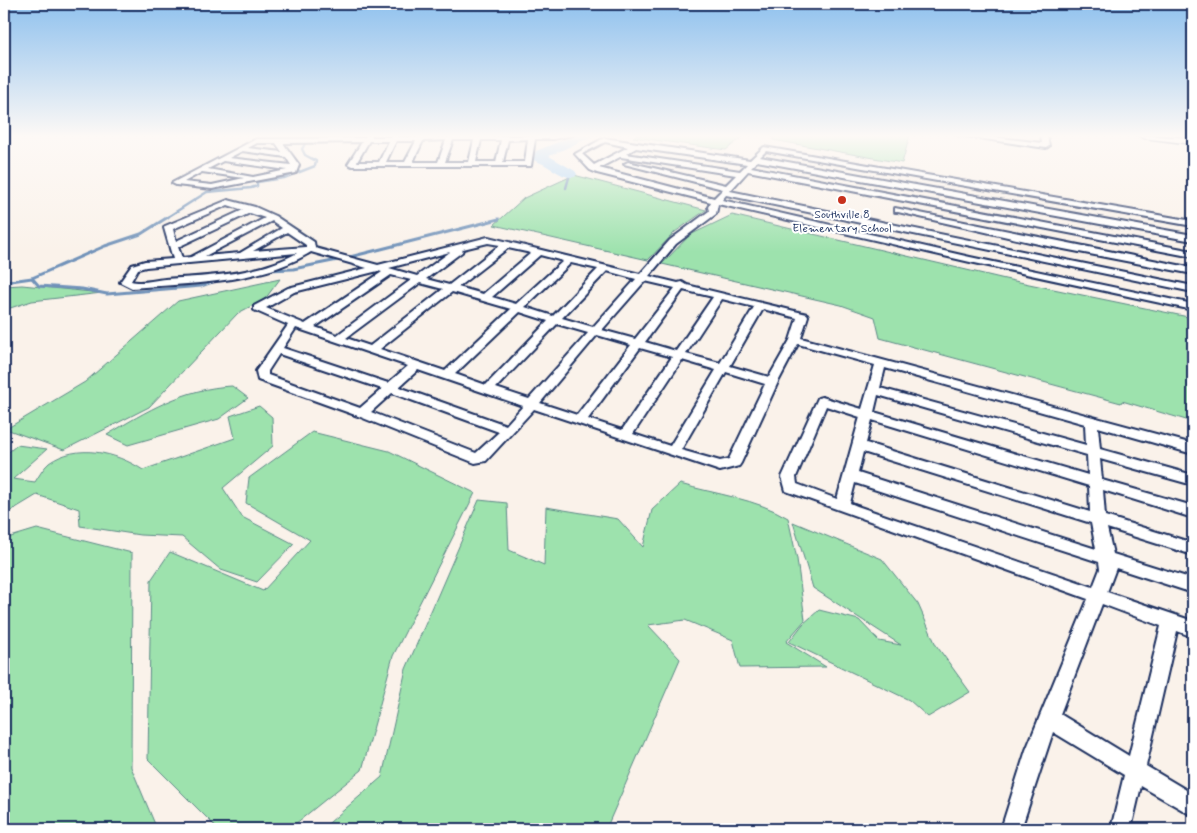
<svg xmlns="http://www.w3.org/2000/svg" width="1197" height="833" font-family="Mynerve,sans-serif">
  <style>
    .green { fill: #9de2ad; stroke: #5c8886 }
    .lines { fill: none; stroke-linecap: round; stroke-linejoin: round }
    .stream-far1 { stroke: #7192b9; stroke-width: 2.5 }
    .stream { stroke: #7192b9; stroke-width: 3 }
    .river { fill: #abd4f6; fill-rule: evenodd }
    .minor-casing { stroke: #1b2f5e; stroke-width: 4 }
    .secondary-casing { stroke: #1b2f5e; stroke-width: 3 }
    .minor { fill: #fff; fill-rule: evenodd }
    .secondary { fill: #fff; fill-rule: evenodd }
    .poi-dot { fill: #c8321e; stroke: #fff; stroke-width: 2 }
    .labels { text-anchor: middle; dominant-baseline: central; stroke-width: 4; stroke-linejoin: round; paint-order: stroke }
    .far-poi-label { font-size: 12px; fill: #1b2f5e; stroke: #fff }
  </style>
  <rect width="100%" height="100%" fill="#faf2ea"/>
  <filter id="ink" filterUnits="userSpaceOnUse"><feTurbulence type="fractalNoise" baseFrequency=".02" numOctaves="2"/><feDisplacementMap in="SourceGraphic" scale="10" xChannelSelector="R" yChannelSelector="G"/><feConvolveMatrix kernelMatrix="1 2 1 2 8 2 1 2 1" color-interpolation-filters="sRGB"/></filter>
  <g filter="url(#ink)">
    <g class="green">
      <polygon points="636,135 745,135 726,150 633,137"/>
      <polygon points="774,135 910,135 902,163 773,140"/>
      <polygon points="574,175 706,210 675,232 648,260 494,225 524,198"/>
      <polygon points="732,215 1005,279 1193,318 1193,422 1122,401 1121,403 880,338 875,317 841,305 662,264 690,235"/>
      <polygon points="280,279 265,299 238,313 149,407 64,450 6,429 85,382 178,301"/>
      <polygon points="22,285 102,293 32,301 4,310 4,286"/>
      <path d="M232,386L248,398L219,419L128,445L107,435C146,411 185,388 232,386Z"/>
      <path d="M259,406L272,417L273,446L223,488L242,517L294,544L257,582L221,570L182,537L140,535L80,526L79,509L37,495L4,515V456L17,445L47,449L13,479L35,482C39,476 43,468 49,463C77,443 116,452 143,470L235,438L230,416Z"/>
      <polygon points="312,432 389,451 475,493 393,656 362,770 289,829 218,829 148,759 151,580 170,552 263,591 310,540 246,503 249,478"/>
      <path d="M680,484C715,494 757,499 788,518L797,559L805,620L786,642L826,667L740,668L733,640L685,620L648,625L680,659L606,829H322L382,777L406,669L479,500L507,503L509,550L544,565L546,507L618,519L643,547L652,510Z"/>
      <polygon points="793,522 882,559 918,604 936,645 970,692 928,717 909,700 789,642 803,624 819,610 859,620 879,641 901,645 813,588"/>
      <polygon points="37,529 132,553 131,767 157,829 4,829 4,539"/>
    </g>
    <g class="lines">
      <g class="stream-far1">
        <polyline points="308,139 313,135"/>
        <polyline points="566,188 570,174"/>
        <polyline points="166,218 207,192 251,188 257,186 257,182 284,178 315,166 316,161 305,155 302,149 306,142"/>
      </g>
      <g class="stream">
        <polyline points="267,270 293,269 338,260 499,219"/>
        <polyline points="32,278 39,286 82,289 107,294 201,286 218,280"/>
        <polyline points="4,282 32,278 105,246 141,234 168,217"/>
      </g>
      <path class="river" d="M576,135H595L549,156L575,171L577,174L575,177C563,180 549,164 535,161L533,158L536,151Z"/>
      <defs>
        <g id="minor">
          <path d="M366,135H372L371,137H392L393,135H399L398,137H418L419,135H425L424,137L573,135L553,139H535L531,166H352L348,164L362,142L283,143L299,165L296,173L212,189L176,185L172,183L256,139L364,138ZM528,139L525,162H503L508,140ZM446,140L438,162H413L423,141ZM453,140H474L469,162H445ZM481,140H501L496,162H476ZM369,141H389L379,162H357ZM396,141H416L405,162H386ZM257,143H276L282,152L248,148ZM242,151L286,157L291,165L229,158ZM223,161L287,170L253,177L208,169ZM202,172L244,178L212,185L184,182Z"/>
          <polygon points="958,135 976,135 1042,143 1041,135 1047,135 1049,146 1046,148"/>
          <path d="M604,138L750,160L764,147L1193,221V226L766,151L760,157L1193,235V241L757,161L751,167L1193,251V257L748,171L730,191L1193,286V292L726,195L722,200L970,257L1193,304V310L970,262L718,204L716,214L676,244L649,276L678,283L682,282L687,285L807,314L808,316L801,338L1193,444V454L1098,427L1100,449L1193,475V485L1100,459L1102,480L1193,506V518L1103,490L1105,516L1193,543V555L1107,528L1113,554L1193,579V593L1116,568L1107,592L1193,621V637L1177,631L1146,766L1193,794V816L1141,786L1131,829H1111L1124,775L1053,732L1021,829H1001L1026,750L1088,599L786,491L782,477L818,398L822,397L862,409L875,365L798,344L778,382L741,463L739,466L720,471L534,409L486,461L475,463L358,416L258,380L256,371L288,325L254,310V306L288,288L367,268L311,252C259,284 191,283 132,288L120,282L132,265L145,261L173,259L164,228L165,226L228,200L255,207L275,216L314,242L315,248L378,265L488,237L640,274L670,240L709,211L708,207L711,202L597,173L590,170L575,154ZM605,142L628,147L594,165L582,154ZM636,148L747,164L740,171L626,154ZM620,157H621L736,175L726,185L628,162L624,164L723,189L714,198L599,168ZM228,205L243,210L176,241L173,229ZM250,213L265,218L191,257L182,258L178,247ZM272,221L282,228L240,253L205,256ZM287,232L306,245V247L253,251ZM488,243L500,245L449,285L426,279L462,252L463,249ZM508,248L531,253L483,294L458,287ZM450,252L417,276L389,268ZM297,253C259,275 208,276 165,279C155,280 141,284 131,281L138,269L146,267ZM540,255L563,261L516,304L492,297ZM571,263L598,269L553,316L525,307ZM378,271L382,272L305,324L266,308L294,292ZM607,271L636,279L593,327L562,318ZM391,275L411,280L337,335L315,327ZM645,281L675,288L635,339L602,330ZM420,283L443,289L370,346L346,338ZM683,290L713,297L676,351L645,342ZM452,292L511,309L445,371L380,349ZM722,299L754,307L720,363L686,354ZM763,309L797,318L790,340L769,377L730,366ZM520,312L548,321L486,385L455,374ZM557,324L588,333L529,399L496,388ZM296,328L408,366L388,383L283,348ZM597,335L631,345L577,415L540,403ZM640,348L672,357L622,430L588,419ZM279,354L382,389L360,408L268,375V371ZM682,360L716,370L670,446L633,434ZM885,368L1085,424L1086,445L880,388ZM418,370L523,406L506,425L399,387ZM726,372L765,384L729,459L720,461L681,450ZM392,393L499,432L476,453L371,412ZM878,395L1087,455L1088,475L874,412ZM826,406L860,417L837,499L797,484L796,477ZM872,420L1089,486L1090,512L866,443ZM863,452L1091,523L1096,549L858,473ZM855,483L1099,562L1100,569L1093,587L857,506L850,503ZM1102,604L1161,626L1129,756L1060,714Z"/>
          <polygon points="895,208 1193,268 1193,274 1043,245 898,212 895,212"/>
        </g>
        <polygon id="secondary" points="1138,135 1193,138 1193,144 1143,138"/>
      </defs>
      <use href="#minor" class="minor-casing"/>
      <use href="#secondary" class="secondary-casing"/>
      <use href="#minor" class="minor"/>
      <use href="#secondary" class="secondary"/>
    </g>
  </g>
  <linearGradient id="sky" x2="0" y2="1"><stop stop-color="#8fc1ee"/><stop offset="0.54" stop-color="#fdf9f6"/><stop offset="1" stop-color="#fdf9f6" stop-opacity="0"/></linearGradient>
  <rect width="1197" height="252" fill="url(#sky)"/>
  <circle class="poi-dot" cx="842" cy="200" r="5"/>
  <g class="labels">
    <g class="far-poi-label">
      <text x="842" y="215">Southville 8<tspan x="842" dy="14">Elementary School</tspan></text>
    </g>
  </g>
  <rect width="1197" height="833" fill="none" stroke="#fff" stroke-width="20"/>
  <rect x="10" y="10" width="1177" height="813" fill="none" stroke="#1b2f5e" stroke-width="2" filter="url(#ink)"/>
</svg>
